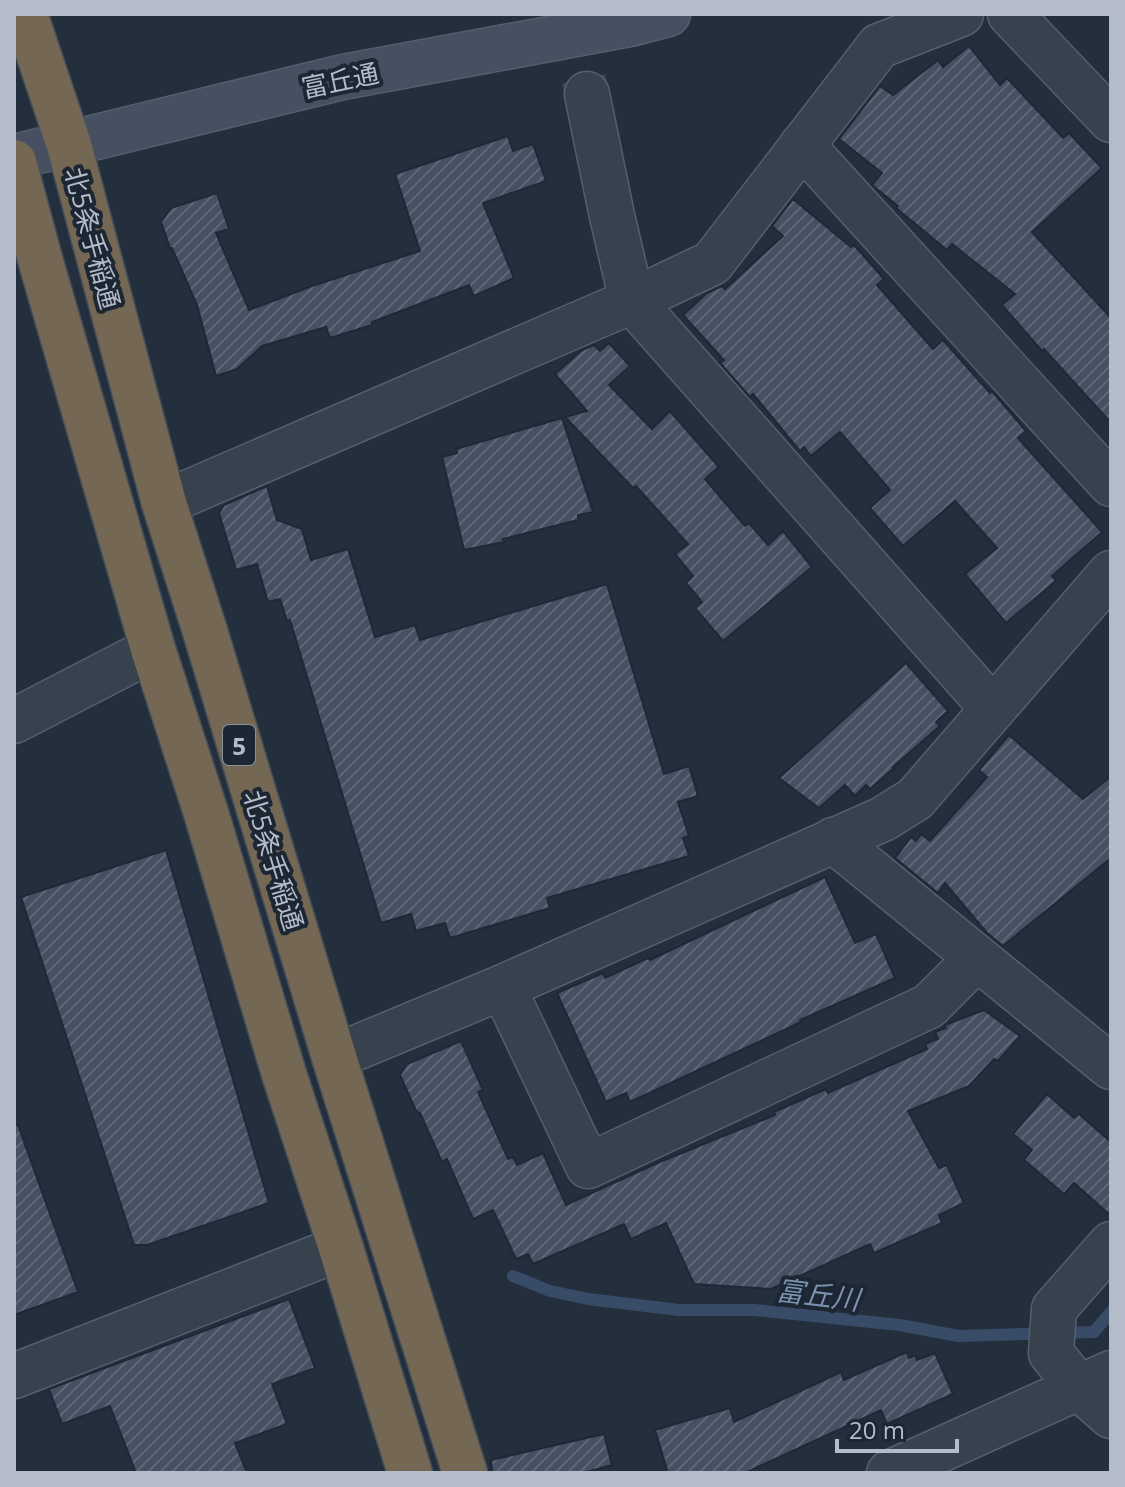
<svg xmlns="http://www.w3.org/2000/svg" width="1125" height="1487" font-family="'Open Sans','Noto Sans JP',sans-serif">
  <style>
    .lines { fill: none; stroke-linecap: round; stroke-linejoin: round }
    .stream { stroke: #394c67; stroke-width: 12 }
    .building { fill: url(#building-hatch); stroke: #1f2835; stroke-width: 2 }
    .street-tunnel { stroke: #3a4453; stroke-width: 44; stroke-dasharray: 44 22; stroke-linecap: butt }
    .street-casing { stroke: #565f6c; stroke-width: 47 }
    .secondary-casing { stroke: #565f6c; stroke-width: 47 }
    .highway-casing { stroke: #434c59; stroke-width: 47 }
    .street { stroke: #38414e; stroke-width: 44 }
    .secondary { stroke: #465061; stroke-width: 44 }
    .highway { stroke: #746855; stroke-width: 44 }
    .labels { text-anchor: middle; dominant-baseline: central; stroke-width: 8; stroke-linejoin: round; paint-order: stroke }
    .shield { fill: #1d2633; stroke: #878f9c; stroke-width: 2 }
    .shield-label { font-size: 24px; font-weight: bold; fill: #b4bcc9 }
    .street-label { font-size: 26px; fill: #b4bcc9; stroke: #1d2633 }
    .water-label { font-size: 28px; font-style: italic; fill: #7c92b1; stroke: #1d2633 }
  </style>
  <defs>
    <pattern id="building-hatch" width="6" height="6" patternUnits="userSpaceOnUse" patternTransform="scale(2)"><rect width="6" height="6" fill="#455162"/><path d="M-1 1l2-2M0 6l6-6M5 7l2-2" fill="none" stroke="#5d6877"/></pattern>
  </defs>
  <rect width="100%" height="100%" fill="#242f3e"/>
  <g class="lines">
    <polyline class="stream" points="513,1276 550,1291 588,1299 679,1310 754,1310 900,1325 958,1336 1094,1332 1111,1312"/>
  </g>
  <g class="building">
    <polygon points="969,46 1000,85 1007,78 1063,138 1069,133 1102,168 1032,232 1111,318 1111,423 1044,349 1042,351 1002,305 1015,294 952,244 947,250 896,208 898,206 872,185 882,173 839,139 880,86 893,95 938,60 943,67"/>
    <polygon points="508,136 513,151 533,144 546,181 483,203 514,278 474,296 469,285 372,322 372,325 330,338 326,327 262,346 237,369 216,376 197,305 172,248 170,248 161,222 171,208 217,193 229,229 216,233 249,310 312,286 420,251 395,174"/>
    <polygon points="793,199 851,247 854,245 884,279 877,285 933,349 943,340 990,393 992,391 1026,431 1018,438 1102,532 1052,576 1056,581 1006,623 965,574 997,548 955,501 903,546 870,508 890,490 840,432 811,456 804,447 800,451 753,394 750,397 720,363 724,360 683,315 707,293 722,286 725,289 783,236 772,226"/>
    <polygon points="609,343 630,366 609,385 652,429 670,411 719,467 705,479 745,526 749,523 768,545 783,531 812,567 723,641 695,608 702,602 686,583 693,576 675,554 688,544 636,486 633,488 565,417 587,411 555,374 582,350 594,345 600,351"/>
    <polygon points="562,418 593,512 578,515 578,520 503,539 504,542 464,550 442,457 457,453 456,449"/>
    <polygon points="267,486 277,520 302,529 311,560 348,549 375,637 415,625 420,640 607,584 664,774 689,766 698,796 678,802 689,836 683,838 689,856 547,898 550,908 450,938 445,923 416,931 411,914 381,923 290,620 287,621 280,599 268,602 257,564 236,570 219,513 224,505"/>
    <polygon points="906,663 948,711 936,722 940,726 893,767 894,768 870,789 866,785 855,796 845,785 819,808 779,778"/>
    <polygon points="1009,735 1083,799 1111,776 1111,858 1003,946 987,933 945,883 938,893 895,858 911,837 916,841 921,834 930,841 987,777 979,770"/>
    <polygon points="166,850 269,1203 147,1245 134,1245 21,897"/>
    <polygon points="825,877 855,943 876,934 895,978 800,1020 801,1022 630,1102 626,1093 606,1102 557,993 603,973 605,978 648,958 650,960"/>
    <polygon points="984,1010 1020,1036 998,1061 994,1059 969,1086 908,1111 939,1168 947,1165 964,1203 939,1215 942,1223 874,1253 870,1244 771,1289 694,1284 666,1223 631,1239 624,1224 533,1264 528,1254 516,1259 493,1210 473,1219 447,1159 442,1162 420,1113 416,1111 400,1075 407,1064 461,1041 483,1090 478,1092 508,1159 513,1157 517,1165 543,1153 566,1205 655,1164 775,1115 774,1112 826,1089 828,1093 927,1049 925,1044 938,1039 935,1032 946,1028 945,1025"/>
    <polygon points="1047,1094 1074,1118 1079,1114 1111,1142 1111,1216 1074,1183 1064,1194 1024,1160 1032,1150 1013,1134"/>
    <polygon points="14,1125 18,1125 78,1292 14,1315"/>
    <polygon points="289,1299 315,1368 272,1384 287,1424 235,1443 247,1473 136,1473 110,1406 62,1424 49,1389"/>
    <polygon points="907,1352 909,1358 915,1355 917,1360 935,1353 953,1394 887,1424 881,1410 745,1473 668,1473 655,1430 730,1408 734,1422 841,1372 844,1380"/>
    <polygon points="604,1434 612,1465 583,1473 492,1473 491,1460"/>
  </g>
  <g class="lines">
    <polyline class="street-tunnel" points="570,14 587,94"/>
    <defs>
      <g id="street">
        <polyline points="1010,14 1111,120"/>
        <polyline points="587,94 612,216 632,301 993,709"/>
        <polyline points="802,145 1111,484"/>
        <polyline points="164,503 632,301 712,263 879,46 961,14"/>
        <polyline points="14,721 153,649"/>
        <polyline points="833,840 1111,1067"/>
        <polyline points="503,987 588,1166 929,1006 977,958"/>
        <polyline points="334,1057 503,987 883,819 915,799 1111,573"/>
        <polyline points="1111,1244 1054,1309 1051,1353 1079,1388 1111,1416"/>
        <polyline points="14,1376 341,1248"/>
        <polyline points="889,1473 1111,1373"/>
      </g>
      <polyline id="secondary" points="14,157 343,77 630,24 668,14"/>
      <g id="highway">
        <polyline points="25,14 69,145 164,503 204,628 334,1057 465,1473"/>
        <polyline points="14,162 40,259 153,649 207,816 284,1074 341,1248 410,1473"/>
      </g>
    </defs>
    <use href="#street" class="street-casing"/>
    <use href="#secondary" class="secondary-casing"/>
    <use href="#highway" class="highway-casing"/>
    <use href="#street" class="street"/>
    <use href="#secondary" class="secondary"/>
    <use href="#highway" class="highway"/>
  </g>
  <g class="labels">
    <rect class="shield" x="223" y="725" width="32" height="40" rx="6"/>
    <g class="shield-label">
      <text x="239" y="745">5</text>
    </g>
    <g class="street-label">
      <text transform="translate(340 80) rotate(-12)">富丘通</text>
      <text transform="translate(93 238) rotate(75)">北5条手稲通</text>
      <text transform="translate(274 860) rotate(73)">北5条手稲通</text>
    </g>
    <g class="water-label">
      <text transform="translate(818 1294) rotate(7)">富丘川</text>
    </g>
  </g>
  <rect width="1125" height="1487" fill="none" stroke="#b4bcc9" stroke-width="32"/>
  <path d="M837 1439v12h120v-12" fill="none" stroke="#b4bcc9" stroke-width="4"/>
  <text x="849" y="1439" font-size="24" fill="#b4bcc9" stroke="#1d2633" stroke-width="6" paint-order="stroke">20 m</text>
</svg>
